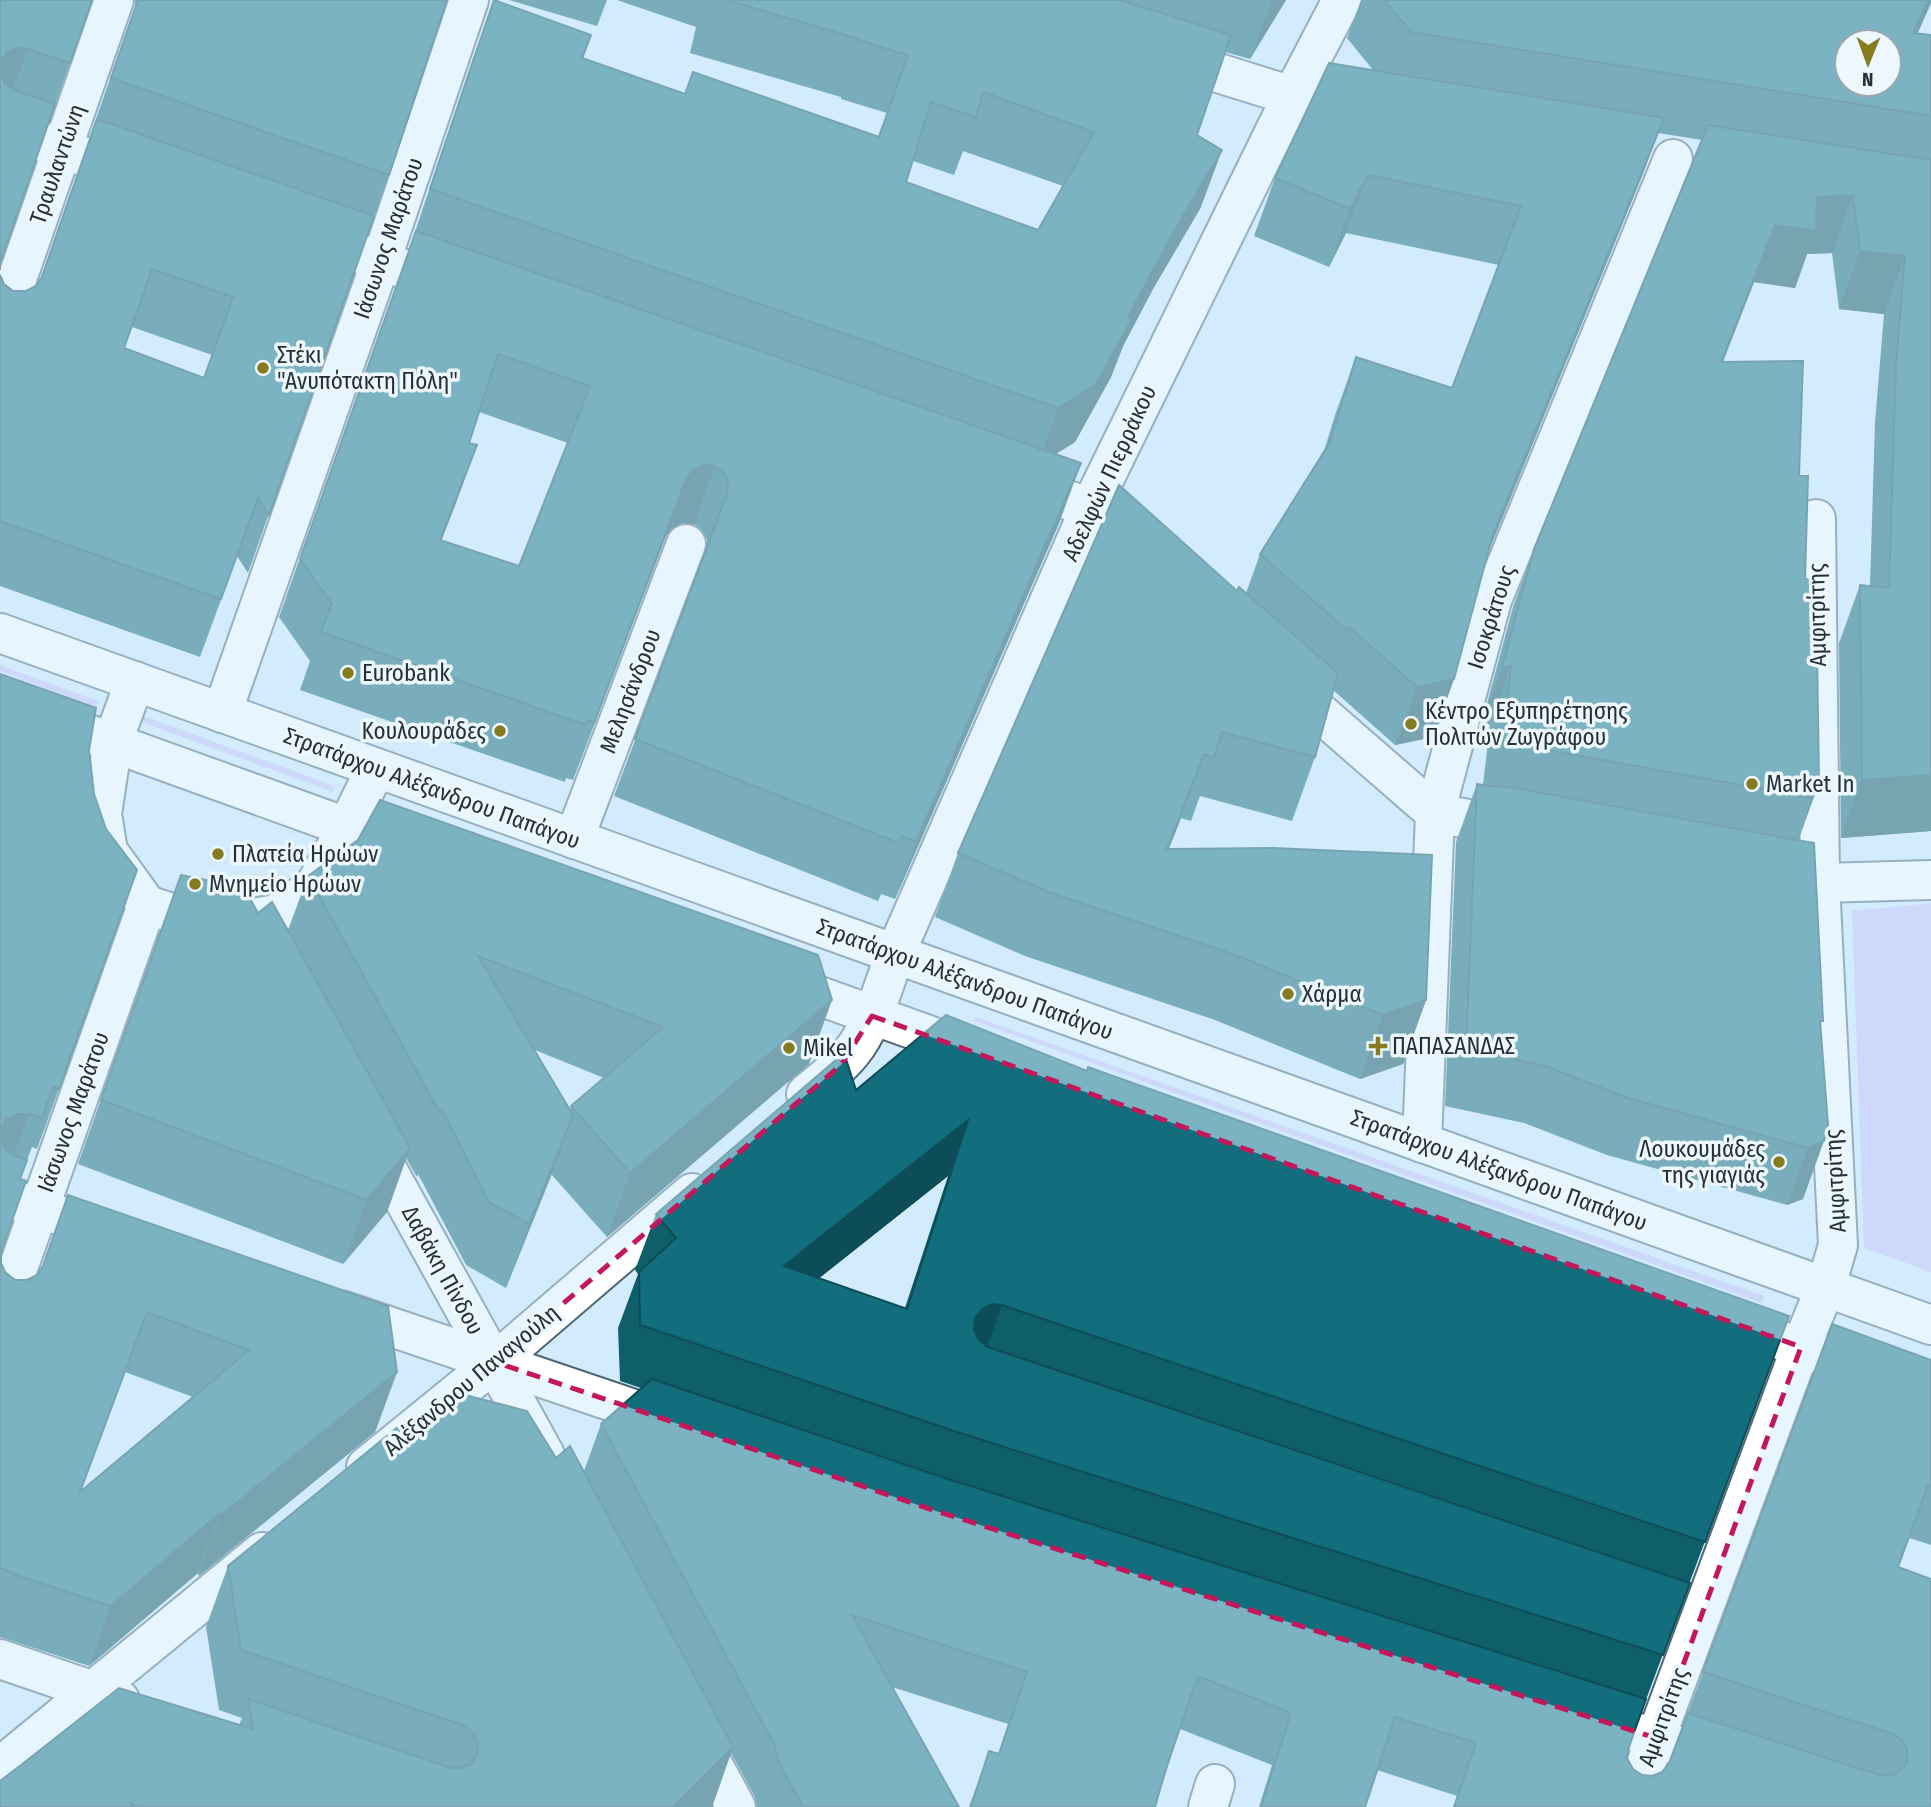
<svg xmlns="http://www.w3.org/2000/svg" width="1931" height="1807" font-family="'Fira Sans Condensed',sans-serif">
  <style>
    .green { fill: #c9bff9 }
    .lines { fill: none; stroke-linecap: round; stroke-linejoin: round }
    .street-casing { stroke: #4f6675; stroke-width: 42 }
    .secondary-casing { stroke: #4f6675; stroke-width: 42 }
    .street { stroke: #fff; stroke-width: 38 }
    .secondary { stroke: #fff; stroke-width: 38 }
    .wall { fill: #0f5f6b; fill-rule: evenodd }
    .shaded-wall { fill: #0d4d57 }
    .building { fill: #126e7c; stroke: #0d4d57; stroke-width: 2; fill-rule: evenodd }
    .marked { fill: none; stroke: #c2185b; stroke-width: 5; stroke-dasharray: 14 9; stroke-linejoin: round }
    .poi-dot { fill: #877b20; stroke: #ecf7fe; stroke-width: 2.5 }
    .labels { text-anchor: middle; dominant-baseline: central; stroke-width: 7; stroke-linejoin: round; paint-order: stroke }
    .street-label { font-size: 23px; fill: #263037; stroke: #ecf7fe }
    .poi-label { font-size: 23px; fill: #263037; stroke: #ecf7fe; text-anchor: start }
  </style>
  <rect width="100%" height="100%" fill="#d2ecfe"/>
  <g class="green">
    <polygon points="0,665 98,701 96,707 0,671"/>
    <polygon points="143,716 335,786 333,792 141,722"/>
    <polygon points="1931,903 1931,1272 1864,1248 1852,911"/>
    <polygon points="976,1017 1764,1296 1762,1303 974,1021"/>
  </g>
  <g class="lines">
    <defs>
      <g id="street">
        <polyline points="1167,57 1292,96 1317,100"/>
        <polyline points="0,127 133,174"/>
        <polyline points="312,237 450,285"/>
        <polyline points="0,328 114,0"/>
        <polyline points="1020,483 1090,508 1142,557"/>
        <polyline points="135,681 113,741 102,814 108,851 147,905 200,922 248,919 276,914 314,887 347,827 376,768"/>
        <polyline points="1287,684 1435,813 1517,828"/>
        <polyline points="222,713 381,261 469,0"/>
        <polyline points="574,839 686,544"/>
        <polyline points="1766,873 1820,883 1931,880"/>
        <polyline points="895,954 1090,508 1292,96 1342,0"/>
        <polyline points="371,1140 545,1455"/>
        <polyline points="1422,1143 1435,813 1492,600 1673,159"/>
        <polyline points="0,1195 108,1232"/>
        <polyline points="341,1310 672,1422"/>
        <polyline points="0,1319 147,905"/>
        <polyline points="0,1659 120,1700"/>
        <polyline points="1586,1716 1725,1761"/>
        <polyline points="697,1735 736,1807"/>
        <polyline points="1208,1807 1215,1784"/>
        <polyline points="1630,1807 1801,1347 1826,1286 1838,1245 1820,883 1816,519"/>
      </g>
      <g id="secondary">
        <polyline points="0,633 1931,1325"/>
        <polyline points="0,702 410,850"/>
        <polyline points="783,983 973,1051"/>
        <path d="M806,1094C824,1079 844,1064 857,1045C875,1018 884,984 895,954"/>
        <polyline points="1732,1323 1931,1394"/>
        <polyline points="366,1467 495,1362 692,1193"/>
        <polyline points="0,1767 262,1552"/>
      </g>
    </defs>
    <use href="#street" class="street-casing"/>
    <use href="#secondary" class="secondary-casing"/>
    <use href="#street" class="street"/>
    <use href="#secondary" class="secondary"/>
  </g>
  <g class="wall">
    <polygon points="0,0 70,63 0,263"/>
    <path d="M135,0H447L389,175L248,573L237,556L200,657L0,586V275L4,284L13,291H26L36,286L40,280L135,7ZM132,327L212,355L204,378L124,348Z"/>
    <path d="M494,0L591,35L583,59L684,94L878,136L887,113L841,99V97L690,53L696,27L617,0H1286L1250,59L1225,52L1197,135L1201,207L1153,289L1123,346L1111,377L1075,442L1055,454L1060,521L895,899L881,894L878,901L614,796L707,549V540L702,530L694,524L682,523L672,528L666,536L573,780L566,778L565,782L300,690L310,661L279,617L410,247L473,58ZM963,151L1063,186L1038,230L906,182L913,161L954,175ZM479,412L568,443L519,566L441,541L456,503L469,443Z"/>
    <polygon points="509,0 607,0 597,26"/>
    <polygon points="1361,0 1931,0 1931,3 1917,34 1931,35 1931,831 1841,838 1839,643 1860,585 1870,586 1875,422 1884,314 1839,309 1832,253 1807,254 1795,288 1754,282 1723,362 1799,476 1819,783 1798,840 1820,1028 1828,1125 1803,1199 1787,1205 1607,1155 1524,1123 1445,1106 1456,842 1477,784 1483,785 1490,724 1481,726 1513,607 1534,549 1702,140 1658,133 1642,176 1488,553 1454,679 1433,737 1395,745 1333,690 1315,757 1292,821 1200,796 1191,821 1181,818 1169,848 1426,1000 1403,1064 1360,1079 1215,1020 1025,956 935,917 958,853 1237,591 1246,593 1260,554 1324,451 1335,415 1356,357 1452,388 1499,265 1346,233 1329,267 1254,236 1275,178 1373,70 1347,38"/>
    <path d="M0,674L89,750L59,1089L37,1149L32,1147L20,1179L1,1252V1263L5,1272L15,1280L397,1372L375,1432L199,1576L198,1573L89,1666L0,1637ZM125,1372L193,1397L80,1492Z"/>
    <path d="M181,875L258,913L288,930L308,876L809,1064L607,1237L551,1174L506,1288L466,1265L418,1174L417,1177L406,1158L387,1212L343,1264L78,1164ZM535,1050L604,1078L571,1106L570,1110Z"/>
    <path d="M856,1090L1768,1372L1628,1748L1627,1758L1633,1769L1642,1775L1652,1776L1662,1772L1669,1763L1832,1324L1931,1360V1545L1909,1538L1898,1568L1931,1807H1453L1457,1796L1377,1770L1365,1807H1259L1272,1765L1180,1729L1155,1807H969L989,1751L998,1754L1008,1724L892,1687L959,1807H757L755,1797L731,1753L712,1807H0L239,1725L242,1718L219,1710L206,1627L228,1566L407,1442L556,1458L584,1471L601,1424L641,1388L620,1381L618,1328L638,1274L635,1270L656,1214ZM948,1176L905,1308L819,1278Z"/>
  </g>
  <g class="shaded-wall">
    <polygon points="1272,0 1286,0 1250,59 1271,2"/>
    <polygon points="1928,0 1931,0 1931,3 1892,91 1913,33"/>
    <polygon points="18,48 28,49 7,106 0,106 0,63 7,52"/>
    <polygon points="1664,118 1642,176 1472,592 1493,534"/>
    <polygon points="1222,150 1201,207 1153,289 1123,346 1111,377 1075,442 1037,466 1058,408 1128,317 1174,231"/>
    <polygon points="1368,175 1346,233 1329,267 1350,209"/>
    <polygon points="1853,195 1832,253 1807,254 1795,288 1754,282 1700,420 1721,362 1775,225 1817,197"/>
    <polygon points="1860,251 1905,256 1884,314 1839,309"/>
    <polygon points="477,445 456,503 419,598 440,540"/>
    <polygon points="1081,463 1060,521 895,899 916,842"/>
    <polygon points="703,465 715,466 694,524 682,523 672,528 666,536 573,780 686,479 693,470"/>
    <polygon points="1511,666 1490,724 1481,726 1502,668"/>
    <polygon points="1454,679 1433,737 1395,745 1417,687"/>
    <polygon points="1204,754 1181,818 1144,912 1167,849"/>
    <polygon points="1931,775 1931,831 1841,838 1862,780"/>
    <polygon points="1819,783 1798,841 1797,841 1812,798 1812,784"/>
    <polygon points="902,836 881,894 878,901"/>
    <polygon points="832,1000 809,1064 607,1237 630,1173"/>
    <polygon points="1426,1000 1403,1064 1360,1079 1383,1015"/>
    <polygon points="17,1114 29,1114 7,1174 0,1174 1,1128 7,1119"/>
    <polygon points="573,1115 550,1179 506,1288 529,1224"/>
    <polygon points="968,1120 948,1176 764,1322 784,1266"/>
    <polygon points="1824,1141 1803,1199 1787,1205 1808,1148"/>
    <polygon points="410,1148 387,1212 343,1264 367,1200"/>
    <polygon points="992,1304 1002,1305 982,1361 971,1361 975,1318 982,1309"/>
    <polygon points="397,1372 375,1432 199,1576 220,1516"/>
    <polygon points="220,1513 198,1573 89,1666 111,1606"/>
    <polygon points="733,1747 712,1807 673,1807"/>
  </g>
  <g class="building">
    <polygon points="0,0 92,0 70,63 28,49 18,48 7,52 1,61 0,71"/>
    <polygon points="138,0 447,0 389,175 111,78"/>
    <path d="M494,0L591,35L582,58L685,94L693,72L879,137L908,55L862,41V40L727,0H1120L1231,35L1197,135L1222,150L1174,231L1128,317L1132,319L1096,384L1058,408L430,189ZM983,92L1094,132L1038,230L906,182L931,102L976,117Z"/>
    <path d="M1384,0H1928L1913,33L1931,35V116L1411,32ZM1847,42H1889V84H1847Z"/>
    <polygon points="1329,63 1664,118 1493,534 1454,679 1417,687 1349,627 1348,631 1260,554 1330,442 1356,357 1452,388 1521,206 1368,175 1350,209 1275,178"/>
    <polygon points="0,74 5,84 14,90 55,104 0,263 0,270"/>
    <path d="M97,119L374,216L269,515L258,498L221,599L0,521V275L4,284L13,291H26L36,286L42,277ZM152,269L233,297L204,378L124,348Z"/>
    <polygon points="1708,125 1931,160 1931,775 1862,780 1860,585 1889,588 1896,364 1905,256 1860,251 1853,195 1817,197 1816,231 1775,225 1721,362 1803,361 1799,476 1808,476 1805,579 1816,580 1819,783 1812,784 1812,798 1503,742 1511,666 1502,668 1534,549"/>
    <path d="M416,231L1081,463L916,842L902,836L899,843L635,739L727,494L728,482L723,472L715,466L703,465L693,470L686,479L594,723L587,720L586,725L321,632L332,604L300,559ZM498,354L590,386L519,566L440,540L477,445L469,443Z"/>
    <polygon points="1119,485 1237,591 1239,587 1338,673 1315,757 1222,732 1214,757 1204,754 1167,849 1273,848 1432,855 1426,1000 1383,1015 1238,956 1049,892 958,853"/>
    <path d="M0,674L96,708L89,750L94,794L106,829L137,870L59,1089L53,1087L42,1118L29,1114H17L7,1119L1,1128V1140L5,1149L14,1155L27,1160L20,1179L26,1181L1,1252V1263L5,1272L15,1280H27L37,1275L43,1266L68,1195L388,1306L397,1372L220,1516V1513L111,1606L25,1578L0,1568ZM147,1312L249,1350L80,1492Z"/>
    <polygon points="1477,784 1498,787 1498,785 1814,843 1823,1021 1820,1021 1828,1125 1824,1141 1808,1148 1628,1098 1545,1066 1466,1048"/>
    <polygon points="380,800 818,955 832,1000 630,1173 571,1106 663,1027 478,956 573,1115 529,1224 489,1202 442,1110 440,1113 308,876 358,840"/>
    <polygon points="181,875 244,888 258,913 272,902 410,1148 367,1200 101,1100"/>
    <path d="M946,1015L1087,1071L1088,1067L1789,1316L1705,1542L1002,1305L992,1304L982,1309L975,1318L974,1330L979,1340L988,1347L1690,1583L1663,1655L960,1433L640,1325L639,1272L676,1238L656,1214L844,1053L856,1090ZM968,1120L907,1309L784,1266Z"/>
    <polygon points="1832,1324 1931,1360 1931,1486 1928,1485 1898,1567 1931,1579 1931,1807 1454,1807 1476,1743 1395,1717 1365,1807 1261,1807 1291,1713 1198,1676 1166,1768 1155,1807 971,1807 989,1751 999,1754 1027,1672 852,1615 959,1807 803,1807 778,1761 774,1744 601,1424 652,1379 945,1478 1646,1699 1629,1747 1627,1758 1633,1769 1642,1775 1652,1776 1662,1772 1669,1763 1688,1713 1879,1775 1891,1776 1900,1771 1907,1762 1907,1749 1902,1740 1893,1734 1703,1672"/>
    <polygon points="465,1395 527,1411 556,1458 570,1446 733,1747 673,1807 139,1807 130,1803 133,1807 0,1807 0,1781 21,1765 119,1688 253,1729 248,1699 450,1768 460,1768 471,1764 477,1754 478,1743 474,1733 465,1726 241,1650 228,1566 404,1422 407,1442"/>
  </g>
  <path d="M0 0H1931V1807H0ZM872,1016L1801,1347L1656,1738L933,1510L495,1362L841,1065Z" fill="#d2ecfe" fill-opacity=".55" fill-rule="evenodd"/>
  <path class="marked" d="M872,1016L1801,1347L1656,1738L933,1510L495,1362L841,1065Z"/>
  <g class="poi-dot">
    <circle cx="263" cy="368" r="7"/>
    <circle cx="348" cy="673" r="7"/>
    <circle cx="1411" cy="724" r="7"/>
    <circle cx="500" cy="731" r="7"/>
    <circle cx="1752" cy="784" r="7"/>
    <circle cx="218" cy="854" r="7"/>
    <circle cx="195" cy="884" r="7"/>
    <circle cx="1288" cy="994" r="7"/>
    <path d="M1374.5 1035.5h7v7h7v7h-7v7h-7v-7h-7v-7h7z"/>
    <circle cx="789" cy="1048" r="7"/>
    <circle cx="1779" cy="1162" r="7"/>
  </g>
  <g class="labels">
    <g class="street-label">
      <text transform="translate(57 164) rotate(-71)">Τραυλαντώνη</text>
      <text transform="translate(388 238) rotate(-71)">Ιάσωνος Μαράτου</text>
      <text transform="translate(1109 473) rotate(-65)">Αδελφών Πιερράκου</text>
      <text transform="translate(1817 615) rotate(-91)">Αμφιτρίτης</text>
      <text transform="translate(1491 617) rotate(-72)">Ισοκράτους</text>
      <text transform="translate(630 691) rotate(-69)">Μελησάνδρου</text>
      <text transform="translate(432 788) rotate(20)">Στρατάρχου Αλέξανδρου Παπάγου</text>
      <text transform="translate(965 979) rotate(20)">Στρατάρχου Αλέξανδρου Παπάγου</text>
      <text transform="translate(73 1112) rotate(-70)">Ιάσωνος Μαράτου</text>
      <text transform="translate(1499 1170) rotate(20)">Στρατάρχου Αλέξανδρου Παπάγου</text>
      <text transform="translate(1835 1181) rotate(-93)">Αμφιτρίτης</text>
      <text transform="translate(443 1270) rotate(61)">Δαβάκη Πίνδου</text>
      <text transform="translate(471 1380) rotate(-40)">Αλέξανδρου Παναγούλη</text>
      <text transform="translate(1663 1717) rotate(-70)">Αμφιτρίτης</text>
    </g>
    <g class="poi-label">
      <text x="277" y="355">Στέκι<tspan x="277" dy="26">"Ανυπότακτη Πόλη"</tspan></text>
      <text x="362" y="673">Eurobank</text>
      <text x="1425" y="711">Κέντρο Εξυπηρέτησης<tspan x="1425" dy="26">Πολιτών Ζωγράφου</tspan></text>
      <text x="486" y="731" text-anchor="end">Κουλουράδες</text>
      <text x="1766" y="784">Market In</text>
      <text x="232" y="854">Πλατεία Ηρώων</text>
      <text x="209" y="884">Μνημείο Ηρώων</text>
      <text x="1302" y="994">Χάρμα</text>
      <text x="1392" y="1046">ΠΑΠΑΣΑΝΔΑΣ</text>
      <text x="803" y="1048">Mikel</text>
      <text x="1765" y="1149" text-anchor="end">Λουκουμάδες<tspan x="1765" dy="26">της γιαγιάς</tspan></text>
    </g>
  </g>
  <g transform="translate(1868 63) rotate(181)"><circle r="33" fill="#ecf7fe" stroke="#9da7ae" stroke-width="2"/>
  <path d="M0-5L12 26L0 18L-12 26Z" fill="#877b20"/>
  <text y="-10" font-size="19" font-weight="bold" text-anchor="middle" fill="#263037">N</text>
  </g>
</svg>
